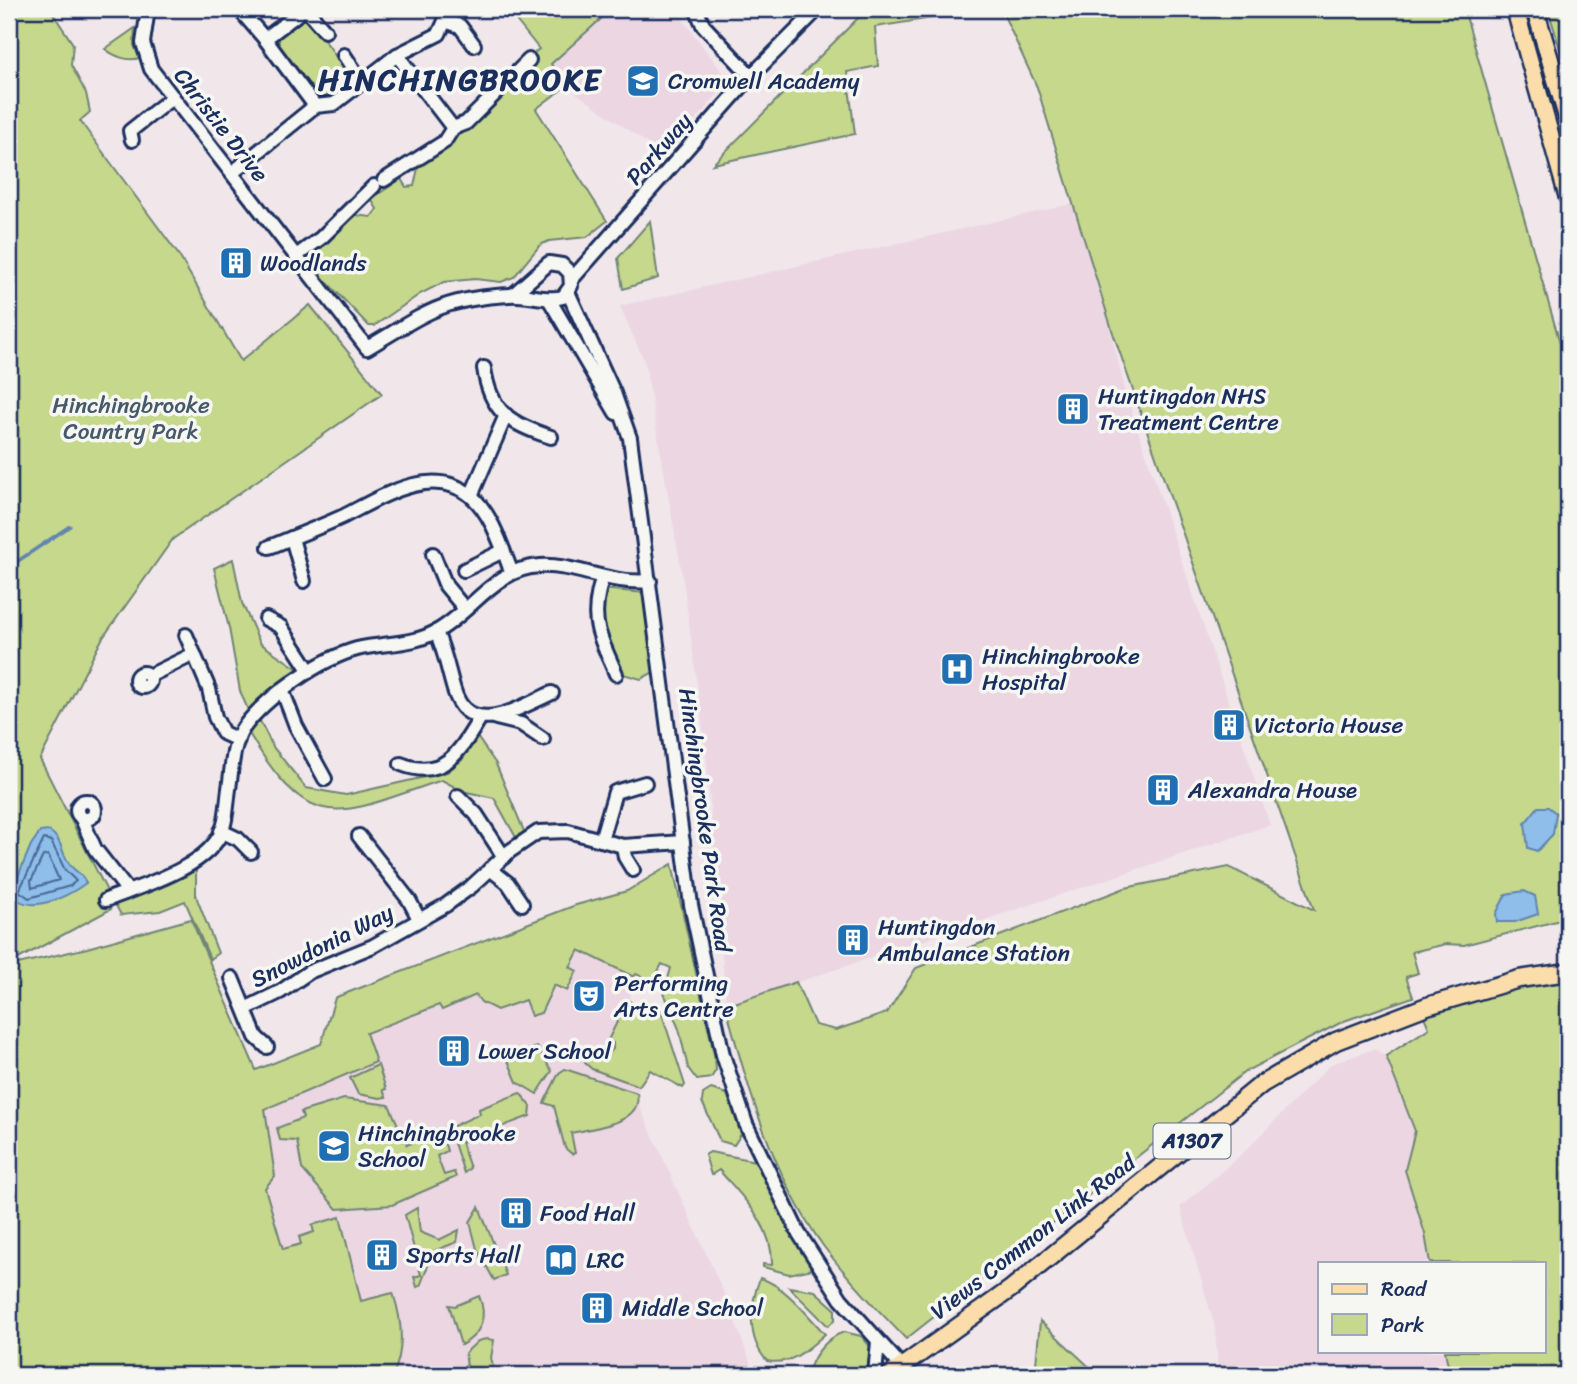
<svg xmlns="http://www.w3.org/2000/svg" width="1577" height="1384" font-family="Sriracha,sans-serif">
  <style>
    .built { fill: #ebd6e2 }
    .green { fill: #c6d88c; stroke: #708475; stroke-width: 2 }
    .water { fill: #8ebee9; stroke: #6085b1; stroke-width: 2 }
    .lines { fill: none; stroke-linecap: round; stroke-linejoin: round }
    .shore { stroke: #496896; stroke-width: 2 }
    .stream { stroke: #6085b1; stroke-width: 3.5 }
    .minor-casing { stroke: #1b2f5e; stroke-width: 18 }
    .major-casing { stroke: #1b2f5e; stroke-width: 21 }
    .minor { stroke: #f6f6f2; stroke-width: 12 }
    .major { stroke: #faddab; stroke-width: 16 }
    .labels { text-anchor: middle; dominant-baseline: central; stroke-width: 7; stroke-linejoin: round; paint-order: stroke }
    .shield { fill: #f6f6f2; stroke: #5d6b8a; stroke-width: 2 }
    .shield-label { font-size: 21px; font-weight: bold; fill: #1b2f5e }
    .poi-label { font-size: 23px; fill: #1b2f5e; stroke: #f6f6f2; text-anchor: start }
    .street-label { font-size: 23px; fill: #1b2f5e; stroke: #f6f6f2 }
    .park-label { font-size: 23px; fill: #46596a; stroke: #f6f6f2 }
    .district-label { font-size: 30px; font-weight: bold; letter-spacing: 2px; fill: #1b2f5e; stroke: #f6f6f2 }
  </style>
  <rect width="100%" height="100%" fill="#f1e7eb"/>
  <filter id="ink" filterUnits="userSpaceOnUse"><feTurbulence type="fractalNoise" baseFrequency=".0143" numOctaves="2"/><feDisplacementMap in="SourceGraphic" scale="14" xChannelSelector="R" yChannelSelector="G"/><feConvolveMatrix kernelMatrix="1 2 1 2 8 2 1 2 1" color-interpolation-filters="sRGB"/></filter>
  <g filter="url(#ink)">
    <g class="built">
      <polygon points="507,9 675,9 725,76 724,87 665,156 566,86"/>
      <polygon points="1072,204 1107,317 1127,397 1270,825 726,1006 706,752 684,586 645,363 620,306"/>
      <polygon points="191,919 256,1070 570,947 638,979 628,1000 632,1002 650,1070 637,1092 639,1105 727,1300 753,1370 737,1375 9,1375 9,966 87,948"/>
      <polygon points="1374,1049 1386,1056 1415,1131 1405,1170 1425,1234 1430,1263 1320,1263 1320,1351 1446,1351 1450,1375 1218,1375 1215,1327 1180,1207 1243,1153 1331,1064"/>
    </g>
    <g class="green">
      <polygon points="9,9 50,9 73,44 71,65 86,93 90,112 80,121 178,254 241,361 310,305 382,394 173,539 102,639 40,759 108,893 104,894 111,909 9,964"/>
      <polygon points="507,9 612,9 551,64 566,86 536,109 607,221 587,237 549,241 540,245 514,277 501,282 475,279 444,282 420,294 374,326 369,326 323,278 307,256 356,215 371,217 377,209 371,199 401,179 406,187 414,186 418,168 450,145 458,134 470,129 503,92 512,87 524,90 529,85 526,77 533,62 530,56 539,49"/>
      <polygon points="867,9 976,9 977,11 875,27 878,66 847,72 855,134 713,164"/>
      <path d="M1001,9H1464L1568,371V918L1464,945L1446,944L1412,952L1418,973L1406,977L1413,997L1344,1021L1246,1071L906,1339C877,1309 849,1280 824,1247C774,1178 747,1088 726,1006L796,982L815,1025L836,1030L887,1013L916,968L1125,888L1229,867L1314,910L1113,333L1037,87Z"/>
      <polygon points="1548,9 1568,9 1568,75"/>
      <polygon points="304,16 329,46 352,82 327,97 318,96 278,45 280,35"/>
      <path d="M135,28L134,45L139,58C128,62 114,56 105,49Z"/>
      <polygon points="650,221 658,278 623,289 618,258"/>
      <polygon points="233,559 242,603 260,643 301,671 251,717 240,691 229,628 214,568"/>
      <polygon points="601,589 646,593 654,672 641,679 619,673 601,631"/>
      <path d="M257,715L273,747L306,788L346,795L447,772L462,760L475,734L496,764L526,836L518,841L494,798L462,791L442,780C338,815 311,839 247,730Z"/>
      <path d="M672,864L715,1059L716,1070L711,1078L697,1080L688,1068L679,1029L664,993L671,968L662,964L655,977L645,978L636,974L634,977L579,950L570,967L577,971L567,991L554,985L541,1013L531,1016L525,1000L497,1010L481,1002L476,995L442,1010L439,1005L366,1033L376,1062L265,1109L275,1176L265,1188L283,1249L301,1244L299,1237L314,1232L312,1225L340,1217L361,1301L393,1293C402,1320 405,1349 393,1375H9V966L87,948L191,919L256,1070L321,1044L335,998L339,996L576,905L627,891Z"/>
      <polygon points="196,866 196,896 218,953 210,959 185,901 160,911 121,915 114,902"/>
      <polygon points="1568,982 1568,1375 1450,1375 1445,1351 1544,1351 1544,1263 1430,1263 1425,1234 1405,1170 1415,1131 1386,1056 1429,1028 1422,1012 1523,985"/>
      <polygon points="628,1000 645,1013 654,1004 661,1011 685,1085 683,1088 650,1070 639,1086 592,1069 585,1063 599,1052 608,1054 613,1049 613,1043 608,1040"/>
      <polygon points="537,1047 552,1071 537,1094 517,1082 507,1058"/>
      <polygon points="378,1065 386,1089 383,1090 386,1097 380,1098 358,1094 350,1078"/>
      <path d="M565,1069L637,1093C644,1124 592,1128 571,1133L575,1153L572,1154L565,1148L554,1106L544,1103L559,1073Z"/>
      <polygon points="711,1089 727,1094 741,1134 734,1145 720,1141 702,1102 703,1094"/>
      <polygon points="520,1093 531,1106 530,1116 461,1142 470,1168 464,1173 449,1128 480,1114 479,1109"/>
      <polygon points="344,1099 389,1105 407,1145 441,1131 447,1151 437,1156 444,1175 454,1172 456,1177 392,1205 337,1209 302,1169 297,1141 280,1140 277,1128 303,1118 301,1112"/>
      <path d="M710,1152L755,1161L812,1269L789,1274L763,1267V1264L772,1265C773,1225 744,1199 719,1170L711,1175L705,1155Z"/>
      <polygon points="479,1207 506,1275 494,1280 477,1249 470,1222"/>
      <polygon points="417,1208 420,1232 439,1240 459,1230 457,1242 434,1251 420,1286 417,1287 414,1277 421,1275 405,1215"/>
      <path d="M760,1278C787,1287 806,1314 825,1334C808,1349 791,1366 767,1361C746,1338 750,1305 760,1278Z"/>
      <polygon points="789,1287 815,1291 835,1309 835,1320 828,1326"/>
      <path d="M479,1296C488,1317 481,1335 461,1345L449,1305L455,1306Z"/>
      <polygon points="1040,1321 1098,1375 1035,1375"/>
      <path d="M844,1332L861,1336L870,1346L868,1375H808C811,1357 826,1338 844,1332Z"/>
      <polygon points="486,1339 494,1340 491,1358 495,1375 427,1375 467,1366 465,1353 478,1341"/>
    </g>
    <g class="water">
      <polygon points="1548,807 1556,813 1553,834 1537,851 1528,848 1525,823 1538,807"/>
      <path d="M49,831C63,839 61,855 71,866C77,874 81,871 86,883C67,897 27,917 11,893L31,845L40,832Z"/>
      <polygon points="1524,891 1535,896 1538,914 1515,922 1497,922 1496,914 1506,894"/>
    </g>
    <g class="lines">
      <g class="shore">
        <polygon points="44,839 51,841 65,870 76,881 70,886 29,898 19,891"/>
        <polygon points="48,855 59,880 32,888 31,881 43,856"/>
      </g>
      <polyline class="stream" points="9,567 70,526"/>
      <defs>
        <g id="minor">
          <path d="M148,9L143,43L151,69L367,348C425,314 439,299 509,295C526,293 547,302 563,297L571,286L570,273L562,265L549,263L514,294"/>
          <polyline points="239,9 265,39"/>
          <polyline points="304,9 265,39 315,106"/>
          <polyline points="306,9 325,31"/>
          <polyline points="696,9 703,25 751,76"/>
          <polyline points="445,21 460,26 474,45"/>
          <polyline points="344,55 362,82"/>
          <polyline points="397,55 453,128"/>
          <polyline points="132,140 130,131 173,97"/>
          <polyline points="232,173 315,106 334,104 397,55 439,34 445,21 444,9"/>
          <polyline points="384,180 444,142 453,128 466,123 529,60"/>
          <polyline points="296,256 321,238 374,186"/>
          <polyline points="572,279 751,76 818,9"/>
          <polyline points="568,292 614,393 630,438 691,905 723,1055 746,1124 798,1232 841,1299 901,1366"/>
          <polyline points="549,299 616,413"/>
          <path d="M484,368C490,412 510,424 551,437"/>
          <polyline points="471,496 506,415"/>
          <polyline points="292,538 304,581"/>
          <path d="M269,547C294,537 320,527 344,516C380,498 431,464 470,495C491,512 502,547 511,571"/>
          <polyline points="433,554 446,586 465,609"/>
          <polyline points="464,570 503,551"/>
          <path d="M602,579C589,622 599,634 616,674"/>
          <polyline points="266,619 281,627 309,670"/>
          <path d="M436,632C445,651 448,670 454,690C469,741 522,706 552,693"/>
          <polyline points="186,635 209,689 215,717 223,733 238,740"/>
          <circle cx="143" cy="680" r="7"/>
          <polyline points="149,676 194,654"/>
          <polyline points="283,692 296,726 325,779"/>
          <polyline points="496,718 521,724 543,739"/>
          <path d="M401,764C444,781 460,751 480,718"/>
          <polyline points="458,796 476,814 504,857"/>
          <circle cx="86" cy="810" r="9"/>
          <polyline points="82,819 95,849 128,891"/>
          <polyline points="221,831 238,839 251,852"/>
          <polyline points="359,836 409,900 419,919"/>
          <polyline points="601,840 615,792 645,783"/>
          <polyline points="623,846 625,857 633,870"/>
          <polyline points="490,869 508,883 522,904"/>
          <path d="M106,900C141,886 207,868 222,831C227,818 227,802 229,789C232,769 232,744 244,727C266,697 320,659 357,649C385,642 413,646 439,630C474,609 496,568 540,566C576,564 608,585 650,581"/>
          <polyline points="232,978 256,1037 267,1047"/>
          <polyline points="245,1009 280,992 309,972 373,946 446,905 472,886 510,851 538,832 568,831 623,846 683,842"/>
          <polyline points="875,1375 878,1341"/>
        </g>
        <g id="major">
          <polyline points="1515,9 1568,198"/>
          <polyline points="1535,9 1568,120"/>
          <polyline points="890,1375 1012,1288 1262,1084 1336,1041 1427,1006 1519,979 1568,972"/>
        </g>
      </defs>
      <use href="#minor" class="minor-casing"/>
      <use href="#major" class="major-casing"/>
      <use href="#minor" class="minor"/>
      <use href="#major" class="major"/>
    </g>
  </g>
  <defs>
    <symbol id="school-square" viewBox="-11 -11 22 22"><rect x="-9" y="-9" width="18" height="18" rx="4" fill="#1f6fb2" stroke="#f6f6f2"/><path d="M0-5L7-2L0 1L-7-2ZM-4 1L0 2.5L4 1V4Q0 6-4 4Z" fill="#fff"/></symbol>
    <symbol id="building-square" viewBox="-11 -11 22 22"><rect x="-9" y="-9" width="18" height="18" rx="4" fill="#1f6fb2" stroke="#f6f6f2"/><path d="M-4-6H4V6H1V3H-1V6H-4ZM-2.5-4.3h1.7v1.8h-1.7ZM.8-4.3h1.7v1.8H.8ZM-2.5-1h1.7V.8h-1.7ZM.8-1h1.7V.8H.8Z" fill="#fff"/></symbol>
    <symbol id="hospital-square" viewBox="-11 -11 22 22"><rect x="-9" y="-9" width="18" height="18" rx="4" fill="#1f6fb2" stroke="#f6f6f2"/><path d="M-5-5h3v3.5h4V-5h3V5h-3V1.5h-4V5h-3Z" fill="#fff"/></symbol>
    <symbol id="theatre-square" viewBox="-11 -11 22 22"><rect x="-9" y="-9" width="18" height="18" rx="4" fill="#1f6fb2" stroke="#f6f6f2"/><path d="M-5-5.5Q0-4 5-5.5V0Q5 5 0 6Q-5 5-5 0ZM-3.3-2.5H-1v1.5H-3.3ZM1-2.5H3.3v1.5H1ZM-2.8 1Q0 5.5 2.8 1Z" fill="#fff"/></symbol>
    <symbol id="library-square" viewBox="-11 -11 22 22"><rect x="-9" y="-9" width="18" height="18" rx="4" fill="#1f6fb2" stroke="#f6f6f2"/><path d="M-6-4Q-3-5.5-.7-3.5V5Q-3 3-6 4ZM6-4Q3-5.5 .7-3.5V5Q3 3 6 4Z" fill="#fff"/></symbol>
  </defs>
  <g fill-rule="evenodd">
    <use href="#school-square" x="624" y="62" width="38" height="38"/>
    <use href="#building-square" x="217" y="244" width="38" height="38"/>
    <use href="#building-square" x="1054" y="390" width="38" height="38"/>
    <use href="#hospital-square" x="938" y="650" width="38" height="38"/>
    <use href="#building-square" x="1210" y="706" width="38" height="38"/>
    <use href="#building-square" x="1144" y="771" width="38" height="38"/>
    <use href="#building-square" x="834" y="921" width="38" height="38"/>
    <use href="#theatre-square" x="570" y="977" width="38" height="38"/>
    <use href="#building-square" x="435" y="1032" width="38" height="38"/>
    <use href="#school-square" x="315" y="1127" width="38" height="38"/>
    <use href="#building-square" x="497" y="1194" width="38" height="38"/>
    <use href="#building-square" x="363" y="1236" width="38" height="38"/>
    <use href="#library-square" x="542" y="1241" width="38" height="38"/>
    <use href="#building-square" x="578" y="1289" width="38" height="38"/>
  </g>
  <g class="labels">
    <rect class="shield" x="1153.5" y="1123.5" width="77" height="35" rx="5"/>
    <g class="shield-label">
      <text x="1192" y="1141">A1307</text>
    </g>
    <g class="poi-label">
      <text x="668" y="81">Cromwell Academy</text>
      <text x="260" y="263">Woodlands</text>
      <text x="1098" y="396">Huntingdon NHS<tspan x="1098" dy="26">Treatment Centre</tspan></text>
      <text x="982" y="656">Hinchingbrooke<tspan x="982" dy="26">Hospital</tspan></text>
      <text x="1254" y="725">Victoria House</text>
      <text x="1188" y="790">Alexandra House</text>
      <text x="878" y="927">Huntingdon<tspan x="878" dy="26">Ambulance Station</tspan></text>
      <text x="614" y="983">Performing<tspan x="614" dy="26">Arts Centre</tspan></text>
      <text x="478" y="1051">Lower School</text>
      <text x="358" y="1133">Hinchingbrooke<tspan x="358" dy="26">School</tspan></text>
      <text x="540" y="1213">Food Hall</text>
      <text x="406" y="1255">Sports Hall</text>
      <text x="586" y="1260">LRC</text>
      <text x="622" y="1308">Middle School</text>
    </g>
    <g class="street-label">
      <text transform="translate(221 125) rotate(52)">Christie Drive</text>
      <text transform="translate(659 149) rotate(-49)">Parkway</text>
      <text transform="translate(705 820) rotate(82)">Hinchingbrooke Park Road</text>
      <text transform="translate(322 946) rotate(-27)">Snowdonia Way</text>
      <text transform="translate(1033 1237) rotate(-38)">Views Common Link Road</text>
    </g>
    <g class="park-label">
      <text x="131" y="405">Hinchingbrooke<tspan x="131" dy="26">Country Park</tspan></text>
    </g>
    <g class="district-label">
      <text x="460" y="80">HINCHINGBROOKE</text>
    </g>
  </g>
  <rect width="1577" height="1384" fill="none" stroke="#f6f6f2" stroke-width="35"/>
  <rect x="18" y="18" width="1542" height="1349" fill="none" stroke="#1b2f5e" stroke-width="2.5" filter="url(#ink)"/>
  <rect x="1318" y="1262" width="228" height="91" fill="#f6f6f2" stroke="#9ea6b7" stroke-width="2"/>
  <rect x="1332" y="1284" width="35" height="10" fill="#faddab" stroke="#9ea6b7" stroke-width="2"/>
  <text x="1381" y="1296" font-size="21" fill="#1b2f5e">Road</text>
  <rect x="1332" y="1314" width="35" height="21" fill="#c6d88c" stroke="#9ea6b7" stroke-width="2"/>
  <text x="1381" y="1332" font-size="21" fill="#1b2f5e">Park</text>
</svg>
